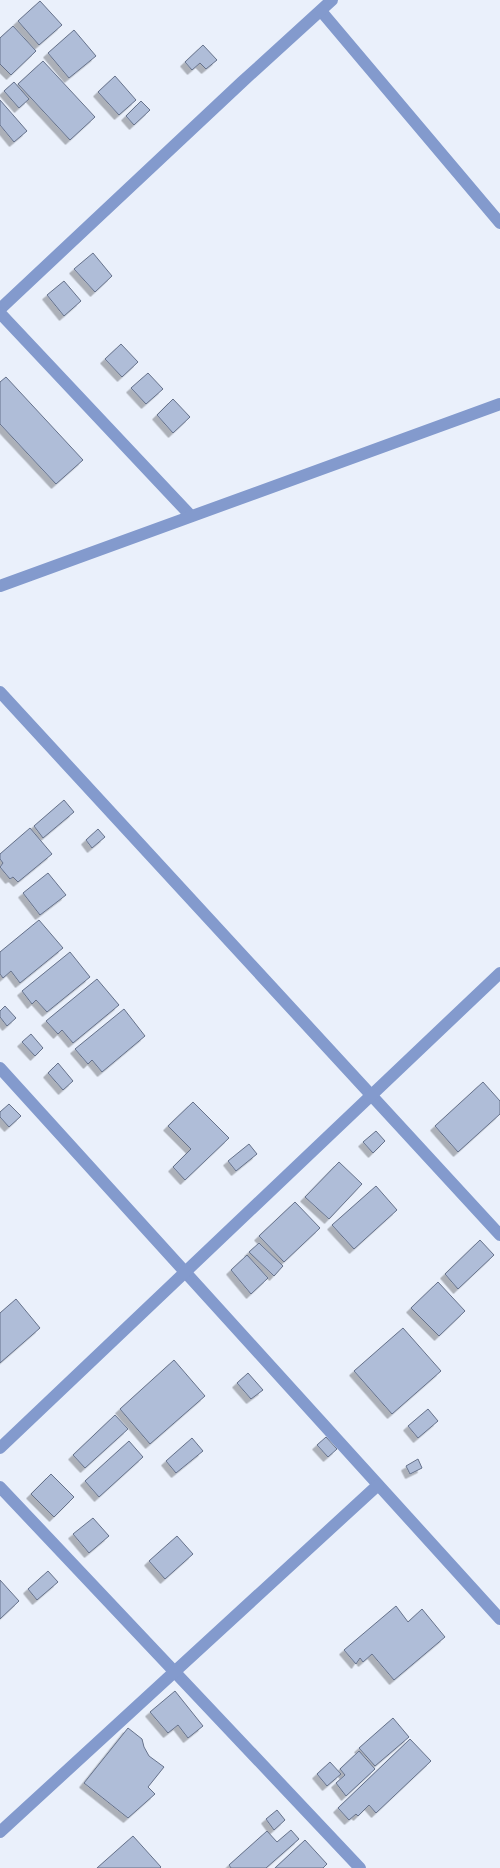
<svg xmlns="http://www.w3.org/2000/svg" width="500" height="1868" font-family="Lato,sans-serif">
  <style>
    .building { fill: #afbdd8; stroke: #66728b; filter: url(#shadow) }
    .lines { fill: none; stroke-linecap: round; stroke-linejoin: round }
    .minor { stroke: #839acd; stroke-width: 12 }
  </style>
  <defs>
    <filter id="shadow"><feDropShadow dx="-4.5" dy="4.5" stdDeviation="0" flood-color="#0004"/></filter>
  </defs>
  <rect width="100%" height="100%" fill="#eaf0fb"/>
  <g class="building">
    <polygon points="40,1 62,25 39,45 18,21"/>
    <polygon points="13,26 36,51 11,75 0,64 0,38"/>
    <polygon points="74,30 96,56 69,78 48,53"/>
    <polygon points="203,45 217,60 206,69 200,63 192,70 185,62"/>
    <polygon points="43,61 95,117 70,140 18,84"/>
    <polygon points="115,76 136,100 119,115 98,92"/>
    <polygon points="14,82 29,99 19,108 4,91"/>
    <polygon points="0,100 27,131 14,142 0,125"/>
    <polygon points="141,101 150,110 134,125 126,116"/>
    <polygon points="93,253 112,276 95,292 74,269"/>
    <polygon points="64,281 81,301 64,316 47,295"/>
    <polygon points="121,344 138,362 122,377 105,359"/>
    <polygon points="148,373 163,389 146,404 131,388"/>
    <polygon points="6,377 83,460 56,484 0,424 0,382"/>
    <polygon points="173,399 190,417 173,433 157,415"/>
    <polygon points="64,800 74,812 43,838 34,826"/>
    <polygon points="30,828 52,854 18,882 13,877 10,879 0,867 3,863 0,859 0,854"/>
    <polygon points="98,829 105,837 92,848 86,840"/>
    <polygon points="48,873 66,895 40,915 23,893"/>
    <polygon points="39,920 63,948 20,983 11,971 3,978 0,974 0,952"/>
    <polygon points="70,952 90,977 47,1012 36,1000 32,1004 22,991"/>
    <polygon points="97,979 119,1005 73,1043 62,1030 58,1034 46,1021"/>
    <polygon points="5,1006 16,1018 7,1026 0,1017 0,1011"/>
    <polygon points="124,1009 145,1036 102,1072 92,1060 88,1064 75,1049"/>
    <polygon points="31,1034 43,1048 35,1056 22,1042"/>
    <polygon points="58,1063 73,1081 63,1090 48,1073"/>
    <polygon points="483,1082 500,1101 500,1114 458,1152 435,1126"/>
    <polygon points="193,1102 229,1138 185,1180 173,1167 191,1149 168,1126"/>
    <polygon points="9,1104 21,1116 9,1127 0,1117 0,1112"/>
    <polygon points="376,1131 385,1141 373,1153 363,1142"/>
    <polygon points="249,1144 257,1154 236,1171 228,1161"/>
    <polygon points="339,1162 362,1184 329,1219 305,1197"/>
    <polygon points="376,1186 397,1210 354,1249 332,1225"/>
    <polygon points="295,1202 320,1228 284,1262 259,1236"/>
    <polygon points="480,1240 494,1255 458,1289 445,1274"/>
    <polygon points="259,1243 283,1266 274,1276 249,1252"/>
    <polygon points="247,1255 268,1278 251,1294 231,1270"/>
    <polygon points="438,1282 465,1311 439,1336 411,1308"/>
    <polygon points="16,1299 40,1328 0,1363 0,1313"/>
    <polygon points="403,1328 441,1371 392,1414 354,1371"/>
    <polygon points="174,1360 205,1396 150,1444 120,1409"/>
    <polygon points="248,1373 263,1390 251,1399 237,1383"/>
    <polygon points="428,1409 438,1421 418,1438 408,1426"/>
    <polygon points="115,1415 128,1429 85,1468 73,1455"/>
    <polygon points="326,1437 337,1449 328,1457 317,1445"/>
    <polygon points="192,1438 203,1451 176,1473 166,1461"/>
    <polygon points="129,1441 143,1457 99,1497 85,1481"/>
    <polygon points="418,1459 422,1468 410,1474 406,1466"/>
    <polygon points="51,1474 74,1497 54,1517 31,1494"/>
    <polygon points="93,1518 109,1536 89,1553 73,1534"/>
    <polygon points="177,1536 193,1554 165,1579 149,1561"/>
    <polygon points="48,1571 58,1582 37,1600 28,1589"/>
    <polygon points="0,1580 19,1601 0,1619"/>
    <polygon points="396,1606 408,1622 422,1609 445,1637 394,1680 372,1654 363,1662 360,1658 356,1664 344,1650"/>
    <polygon points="175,1691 203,1726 188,1738 178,1725 168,1733 150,1712"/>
    <polygon points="393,1718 409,1737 375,1766 359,1748"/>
    <polygon points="128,1728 142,1739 144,1747 149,1756 164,1767 148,1787 155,1794 128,1818 84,1783"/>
    <polygon points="410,1739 431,1761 376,1813 369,1805 358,1816 356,1814 349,1820 338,1808"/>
    <polygon points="359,1751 375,1769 346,1796 336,1783 345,1775 340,1769"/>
    <polygon points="330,1762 341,1774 327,1786 317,1774"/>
    <polygon points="277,1810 285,1820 274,1830 266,1819"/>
    <polygon points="291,1830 299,1839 266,1868 231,1868 229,1865 267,1831 277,1842"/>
    <polygon points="133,1836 161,1867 160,1868 97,1868"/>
    <polygon points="305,1840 327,1864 323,1868 275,1868"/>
  </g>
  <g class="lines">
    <g class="minor">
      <polyline points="321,11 500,223"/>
      <polyline points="0,309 242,82 332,0"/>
      <polyline points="0,313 191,516"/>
      <polyline points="0,586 500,404"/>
      <polyline points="0,692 500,1235"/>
      <polyline points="0,1068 500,1619"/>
      <polyline points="0,1448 500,973"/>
      <polyline points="0,1487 360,1868"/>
      <polyline points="0,1832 378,1485"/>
    </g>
  </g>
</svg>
